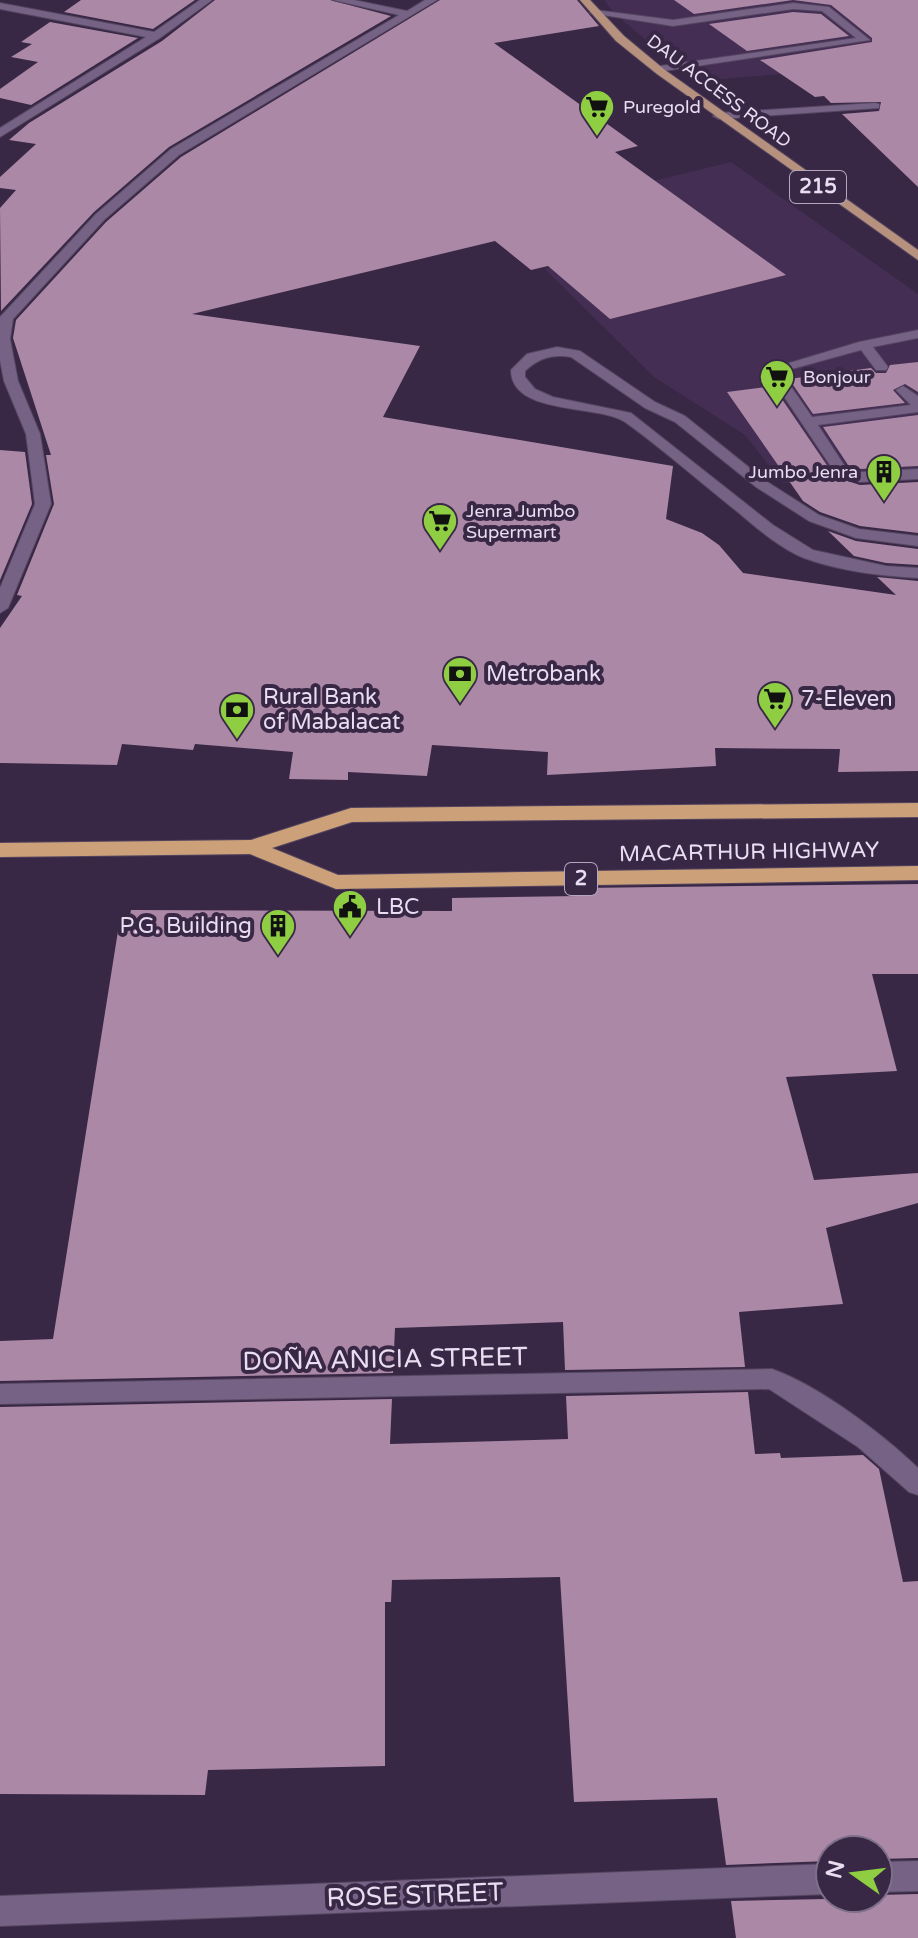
<svg xmlns="http://www.w3.org/2000/svg" width="918" height="1938" font-family="'Varela Round',sans-serif">
  <style>
    .built { fill: #452e54 }
    .building { fill: #aa88a6 }
    .lines { fill: none; stroke-linecap: round; stroke-linejoin: round }
    .service-casing { stroke: #54455f; stroke-width: 2 }
    .minor-casing { stroke: #54455f; stroke-width: 2 }
    .primary-casing { stroke: #54455f; stroke-width: 2 }
    .trunk-casing { stroke: #54455f; stroke-width: 2 }
    .service { fill: #766285; fill-rule: evenodd }
    .minor { fill: #766285; fill-rule: evenodd }
    .primary { fill: #b6917d; fill-rule: evenodd }
    .trunk { fill: #cca17a; fill-rule: evenodd }
    .labels { text-anchor: middle; dominant-baseline: central; stroke-width: 8; stroke-linejoin: round; paint-order: stroke }
    .far-street-label { font-size: 18px; fill: #e8ddf1; stroke: #392746 }
    .far-poi-label { font-size: 18px; fill: #e8ddf1; stroke: #392746; text-anchor: start }
    .shield { fill: #392746; stroke: #b4a6be; stroke-width: 2 }
    .shield-label { font-size: 20px; font-weight: bold; fill: #e8ddf1 }
    .poi-label { font-size: 22px; fill: #e8ddf1; stroke: #392746; text-anchor: start }
    .street-label { font-size: 22px; fill: #e8ddf1; stroke: #392746 }
    .near-street-label { font-size: 26px; fill: #e8ddf1; stroke: #392746 }
  </style>
  <rect width="100%" height="100%" fill="#392746"/>
  <g class="built">
    <polygon points="604,0 918,0 918,63 694,81 613,12"/>
    <polygon points="731,162 918,294 918,478 783,483 745,435 654,377 545,269 617,249 564,203"/>
  </g>
  <g class="building">
    <polygon points="81,0 195,0 153,29 64,12"/>
    <polygon points="215,0 330,0 391,16 169,147 94,212 1,311 0,208 16,190 0,188 0,177 36,144 9,140 29,123 162,41"/>
    <polygon points="440,0 577,0 599,26 494,43 638,146 615,152 786,275 610,319 548,266 531,270 495,241 192,314 420,346 383,417 673,466 666,519 702,533 719,545 743,573 896,595 877,577 918,581 918,771 838,772 840,749 715,748 716,766 547,775 548,752 432,745 427,776 348,772 348,780 289,779 293,752 195,744 193,750 122,744 117,765 0,763 0,628 22,596 17,595 54,504 46,455 51,455 13,338 16,320 106,222 181,157"/>
    <polygon points="674,0 918,0 918,187 842,114 879,111 881,102 831,103 824,96 815,97 760,60 872,42 872,38 831,5 793,0 694,14"/>
    <polygon points="793,12 821,14 849,36 747,51 709,24"/>
    <polygon points="50,22 138,38 31,105 0,98 0,89 38,62 11,57 32,44 21,42"/>
    <polygon points="918,362 918,392 905,384 893,390 905,403 813,414 789,379 871,368 876,373 886,373 890,365"/>
    <polygon points="773,386 835,477 860,485 918,482 918,533 860,526 820,512 803,501 727,392"/>
    <polygon points="918,415 918,466 861,469 848,465 823,427"/>
    <polygon points="0,450 25,452 32,504 0,580"/>
    <polygon points="828,531 856,541 918,549 918,565 886,563 854,556"/>
    <polygon points="918,884 918,974 872,974 897,1071 786,1077 814,1180 918,1173 918,1203 826,1228 843,1304 739,1312 745,1367 565,1370 563,1322 395,1328 393,1373 0,1381 0,1341 53,1339 118,931 127,931 131,910 452,911 452,898 579,896 579,888"/>
    <polygon points="748,1392 755,1454 780,1453 781,1458 863,1455 879,1469 903,1582 918,1581 918,1858 878,1859 878,1850 830,1850 830,1861 726,1865 717,1798 574,1802 560,1577 392,1580 391,1602 385,1602 385,1766 208,1770 205,1795 0,1794 0,1407 392,1399 390,1444 568,1439 566,1396"/>
    <polygon points="918,1894 918,1938 736,1938 731,1901 878,1898 878,1895"/>
  </g>
  <g class="lines">
    <defs>
      <g id="service">
        <polygon points="793,3 829,7 870,40 657,72 653,71 653,67 856,38 822,11 793,9 673,26 590,13 595,10 673,20"/>
        <polygon points="875,103 879,104 879,108 719,119 713,116 719,113"/>
        <polygon points="918,330 918,338 873,347 888,367 886,370 876,370 861,350 781,372 812,417 911,405 896,390 903,386 918,396 918,412 818,425 846,468 861,472 918,469 918,479 860,482 836,474 766,370 859,342"/>
        <path d="M557,347L580,351L655,402L685,416L766,481L819,515L859,529L918,536V546L856,538L809,521L756,487L675,422L645,408L571,357C552,354 539,358 525,371V377L535,389L553,397L631,413L773,525L813,550L886,566L918,568V578C881,576 839,571 804,558C781,549 758,529 739,513C701,483 664,450 625,422C599,404 511,416 511,370L527,354Z"/>
      </g>
      <g id="minor">
        <polygon points="200,0 212,0 160,38 0,137 0,128 146,37 0,9 0,3 154,32"/>
        <polygon points="333,0 354,0 407,11 425,0 437,0 179,155 104,220 13,319 10,339 18,381 40,434 51,504 8,608 0,613 0,588 35,504 26,434 4,381 0,360 0,317 96,214 171,149 399,15"/>
        <path d="M772,1369C818,1385 883,1434 918,1468V1495L909,1492L858,1447L769,1389L0,1404V1384Z"/>
        <polygon points="918,1861 918,1891 878,1892 878,1862"/>
        <polygon points="830,1864 830,1894 0,1926 0,1896"/>
      </g>
      <polygon id="primary" points="580,0 590,0 624,36 665,70 918,250 918,260 657,74 616,41"/>
      <polygon id="trunk" points="918,803 918,817 352,822 272,848 338,875 918,866 918,880 336,889 250,854 0,857 0,843 251,840 351,808"/>
    </defs>
    <use href="#service" class="service-casing"/>
    <use href="#minor" class="minor-casing"/>
    <use href="#primary" class="primary-casing"/>
    <use href="#trunk" class="trunk-casing"/>
    <use href="#service" class="service"/>
    <use href="#minor" class="minor"/>
    <use href="#primary" class="primary"/>
    <use href="#trunk" class="trunk"/>
  </g>
  <defs>
    <symbol id="supermarket-pin" viewBox="-11 -11 22 30"><path d="M0 17L-7.5 6A9.5 9.5 0 1 1 7.5 6Z" fill="#8fcd42" stroke="#392746"/><path d="M-6-5.5h2.5l.6 2H6L4.5 2H-2.5L-4.4-4H-6ZM-1.5 3.2a1.3 1.3 0 1 0 .1 0ZM3 3.2a1.3 1.3 0 1 0 .1 0Z" fill="#111"/></symbol>
    <symbol id="building-pin" viewBox="-11 -11 22 30"><path d="M0 17L-7.5 6A9.5 9.5 0 1 1 7.5 6Z" fill="#8fcd42" stroke="#392746"/><path d="M-4-6H4V6H1V3H-1V6H-4ZM-2.5-4.3h1.7v1.8h-1.7ZM.8-4.3h1.7v1.8H.8ZM-2.5-1h1.7V.8h-1.7ZM.8-1h1.7V.8H.8Z" fill="#111"/></symbol>
    <symbol id="bank-pin" viewBox="-11 -11 22 30"><path d="M0 17L-7.5 6A9.5 9.5 0 1 1 7.5 6Z" fill="#8fcd42" stroke="#392746"/><path d="M-6-4H6V4H-6ZM0-2.3a2.3 2.3 0 1 0 0 4.6a2.3 2.3 0 1 0 0-4.6Z" fill="#111"/></symbol>
    <symbol id="civic-pin" viewBox="-11 -11 22 30"><path d="M0 17L-7.5 6A9.5 9.5 0 1 1 7.5 6Z" fill="#8fcd42" stroke="#392746"/><path d="M-.6-6.5H3V-4.5H.6V-3L4-1V1h2V6H-6V1h2V-1L-.6-3ZM-1.2 2.5V6h2.4V2.5Z" fill="#111"/></symbol>
  </defs>
  <g fill-rule="evenodd">
    <use href="#supermarket-pin" x="577" y="87" width="40" height="54"/>
    <use href="#supermarket-pin" x="757" y="357" width="40" height="54"/>
    <use href="#building-pin" x="864" y="452" width="40" height="54"/>
    <use href="#supermarket-pin" x="420" y="501" width="40" height="54"/>
    <use href="#bank-pin" x="440" y="654" width="40" height="54"/>
    <use href="#supermarket-pin" x="755" y="679" width="40" height="54"/>
    <use href="#bank-pin" x="217" y="690" width="40" height="54"/>
    <use href="#civic-pin" x="330" y="887" width="40" height="54"/>
    <use href="#building-pin" x="258" y="906" width="40" height="54"/>
  </g>
  <g class="labels">
    <g class="far-street-label">
      <text transform="translate(719 91) rotate(37)">DAU ACCESS ROAD</text>
    </g>
    <g class="far-poi-label">
      <text x="623" y="107">Puregold</text>
      <text x="803" y="377">Bonjour</text>
      <text x="858" y="472" text-anchor="end">Jumbo Jenra</text>
      <text x="466" y="511">Jenra Jumbo<tspan x="466" dy="21">Supermart</tspan></text>
    </g>
    <g class="shield">
      <rect x="790" y="171" width="56" height="32" rx="6"/>
      <rect x="565" y="863" width="32" height="32" rx="6"/>
    </g>
    <g class="shield-label">
      <text x="818" y="187">215</text>
      <text x="581" y="879">2</text>
    </g>
    <g class="poi-label">
      <text x="486" y="674">Metrobank</text>
      <text x="263" y="697">Rural Bank<tspan x="263" dy="25">of Mabalacat</tspan></text>
      <text x="801" y="699">7-Eleven</text>
      <text x="376" y="907">LBC</text>
      <text x="252" y="926" text-anchor="end">P.G. Building</text>
    </g>
    <g class="street-label">
      <text transform="translate(749 852) rotate(-1)">MACARTHUR HIGHWAY</text>
    </g>
    <g class="near-street-label">
      <text transform="translate(385 1359) rotate(-1)">DOÑA ANICIA STREET</text>
      <text transform="translate(415 1895) rotate(-2)">ROSE STREET</text>
    </g>
  </g>
  <g transform="translate(854 1874) rotate(284)"><circle r="38" fill="#392746" stroke="#7f708a" stroke-width="2"/>
  <path d="M0-6L14 30L0 20L-14 30Z" fill="#8fcd42"/>
  <text y="-12" font-size="22" font-weight="bold" text-anchor="middle" fill="#e8ddf1">N</text>
  </g>
</svg>
